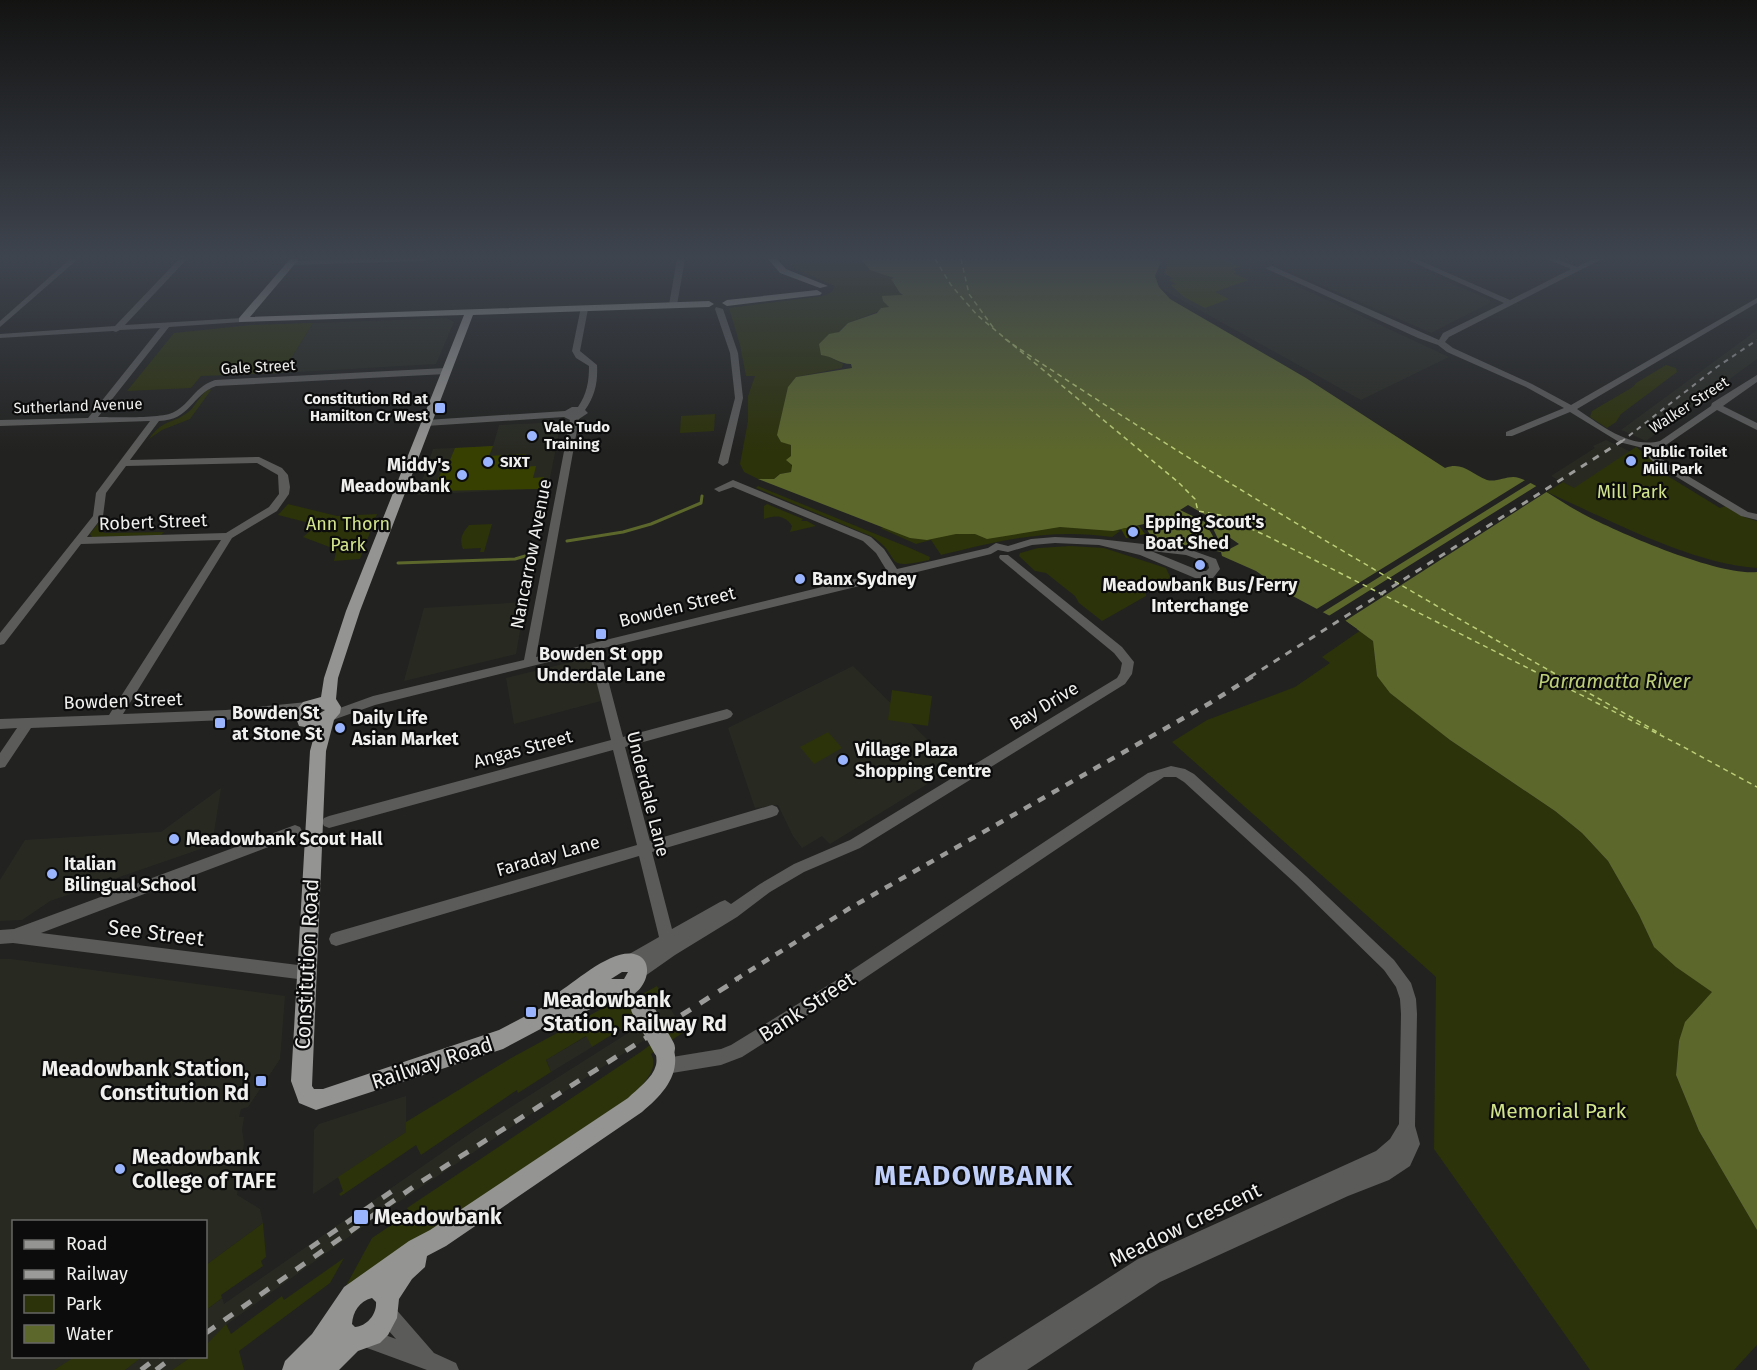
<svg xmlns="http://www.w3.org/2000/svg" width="1757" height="1370" font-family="'Fira Sans',sans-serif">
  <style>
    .built { fill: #282a22 }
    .green { fill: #2c320a }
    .water { fill: #5c672c }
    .pier { fill: #222220 }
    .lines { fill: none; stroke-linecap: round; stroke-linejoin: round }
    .stream { stroke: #5c672c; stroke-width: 3 }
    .ferry { stroke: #bcce77; stroke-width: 1.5; stroke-dasharray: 5 4; stroke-linecap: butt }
    .building { fill: #374000 }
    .minor { fill: #5b5b5a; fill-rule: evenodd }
    .major { fill: #949492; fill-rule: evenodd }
    .rail-far3 { stroke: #9b9b9a; stroke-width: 2; stroke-dasharray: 5 5; stroke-linecap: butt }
    .rail-far2 { stroke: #9b9b9a; stroke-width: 3; stroke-dasharray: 7 7; stroke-linecap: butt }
    .rail-far1 { stroke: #9b9b9a; stroke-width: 4.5; stroke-dasharray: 8 8; stroke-linecap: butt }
    .rail { stroke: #9b9b9a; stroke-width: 5; stroke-dasharray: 11 11; stroke-linecap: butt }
    .major-bridge { stroke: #949492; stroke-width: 22 }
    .poi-dot { fill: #9ab5fd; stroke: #0b0c0b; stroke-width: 2 }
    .labels { text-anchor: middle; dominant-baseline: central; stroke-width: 4.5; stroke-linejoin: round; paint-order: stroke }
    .far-street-label { font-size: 15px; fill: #f0f0ef; stroke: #0b0c0b }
    .far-poi-label { font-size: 15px; font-weight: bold; fill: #f0f0ef; stroke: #0b0c0b; text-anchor: start }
    .poi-label { font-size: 18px; font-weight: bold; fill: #f0f0ef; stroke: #0b0c0b; text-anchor: start }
    .park-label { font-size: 18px; fill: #d1e48c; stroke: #0b0c0b }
    .street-label { font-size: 18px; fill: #f0f0ef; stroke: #0b0c0b }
    .water-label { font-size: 20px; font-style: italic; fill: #bcce77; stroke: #0b0c0b }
    .near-street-label { font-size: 21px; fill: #f0f0ef; stroke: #0b0c0b }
    .near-poi-label { font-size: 21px; font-weight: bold; fill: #f0f0ef; stroke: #0b0c0b; text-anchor: start }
    .near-park-label { font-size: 21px; fill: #d1e48c; stroke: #0b0c0b }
    .near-district-label { font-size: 28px; font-weight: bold; letter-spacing: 1.5px; fill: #bfcff9; stroke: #0b0c0b }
  </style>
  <rect width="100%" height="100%" fill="#222220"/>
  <g class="built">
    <polygon points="1161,259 1396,259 1490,300 1490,303 1431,333 1293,273 1274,261 1257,261 1251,265 1254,270 1282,279 1449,357 1361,400 1160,288 1155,276"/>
    <polygon points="447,318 454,322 436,364 282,373 313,323"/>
    <polygon points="1757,330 1757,359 1646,441 1621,430"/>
    <polygon points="561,422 548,488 417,495 433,449 493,446 499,425"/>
    <polygon points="1606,440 1631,452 1575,489 1551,476 1595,448 1593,446"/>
    <polygon points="525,602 516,654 404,681 424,608"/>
    <polygon points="592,657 601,701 514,724 506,678"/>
    <polygon points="853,666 955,767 830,844 822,836 802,848 793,836 778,805 755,808 728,728"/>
    <polygon points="221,788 212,845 50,901 22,920 0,921 0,880 25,840 161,832"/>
    <polygon points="0,959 11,959 285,996 280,1059 248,1107 241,1109 239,1117 244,1117 242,1130 244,1143 237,1195 260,1209 263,1223 206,1265 206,1222 14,1222 14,1356 76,1357 54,1370 0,1370"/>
    <polygon points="666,1001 679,1023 650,1044 646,1039 576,1084 385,1211 227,1324 206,1345 206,1310 222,1298 224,1304 475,1130 636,1028 633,1021"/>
    <polygon points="587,1036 592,1047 551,1072 546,1060"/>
    <polygon points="406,1096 406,1132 313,1194 314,1130 319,1124"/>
    <polygon points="142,1357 142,1356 191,1357 172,1370 125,1370"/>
  </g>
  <g class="green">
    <path d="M791,259H861L870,270C892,277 891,270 900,293L904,295L890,307L848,323L836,334L828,356L843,364L842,368L796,377L789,387L777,435L791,445V472L780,474L774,479H758L744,472L740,464L748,421V396L755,376H746L740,345L729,308L823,296L832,292L835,286L795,269L787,260Z"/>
    <polygon points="313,323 282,373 201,376 191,388 127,391 174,333 252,325"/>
    <polygon points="1666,365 1676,368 1677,372 1621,414 1616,422 1607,428 1590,417 1592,411 1633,387 1636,383"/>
    <path d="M209,389L211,390L190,419L162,430L149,439C163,419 170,425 187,413C196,407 199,395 209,389Z"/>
    <polygon points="715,414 714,431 680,433 681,416"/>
    <path d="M1636,447L1663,468L1658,470L1720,508L1726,506L1744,517L1757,521V568C1692,564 1607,519 1547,492L1563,482L1574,488Z"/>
    <path d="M758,486L910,548L930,557L929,560C880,571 904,558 873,537L756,488Z"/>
    <polygon points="288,504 337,516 377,514 360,559 334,561 336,552 332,548 303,537 317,525 278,515"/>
    <path d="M767,504L803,519L801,521H807L816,526L790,532L792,526C785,515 775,515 764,519V506Z"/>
    <polygon points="103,517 109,518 101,528 104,533 164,532 161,535 92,537 90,534"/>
    <path d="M492,524L484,552H480L481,548L463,549C459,539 462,533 469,525Z"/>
    <path d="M1106,524L1120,531L1112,537C1049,528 1002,540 941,555L931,540L916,544L880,528L898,525Z"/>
    <polygon points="1070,546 1104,548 1166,568 1171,579 1159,581 1146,589 1146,596 1102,621 1079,603 1075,596 1046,573 1035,571 1019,556 1020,553 1038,548"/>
    <polygon points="1361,630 1373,641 1377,676 1450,740 1555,811 1582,833 1608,861 1639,915 1653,945 1725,984 1679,1041 1676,1075 1699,1131 1757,1230 1757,1345 1734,1370 1590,1370 1434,1149 1436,977 1172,742 1207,720 1295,687 1330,663 1322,657"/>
    <polygon points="892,690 932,696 928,726 888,720"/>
    <polygon points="828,732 842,748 814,764 800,747"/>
    <polygon points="657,986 666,1001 592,1047 586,1036 546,1060 551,1072 518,1093 517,1090 421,1155 416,1145 341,1196 339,1194 343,1191 338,1177 406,1132 406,1122 513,1057 616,1001 622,1005"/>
    <path d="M679,1023L684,1032L651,1054C661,1071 637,1090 626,1102L341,1295L372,1238L409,1213L407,1208L642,1051Z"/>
    <polygon points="263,1223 266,1257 261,1261 263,1266 221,1295 222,1298 206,1310 206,1265"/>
    <polygon points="344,1258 330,1283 239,1351 244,1370 172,1370 191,1357 206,1356 206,1345 226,1324 231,1334 282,1296 284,1300"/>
    <polygon points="76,1356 142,1356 142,1357 125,1370 54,1370"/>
  </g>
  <path class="water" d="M861,259H1157L1161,262L1155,276L1159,287L1170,299L1306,378L1445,468C1463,461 1471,474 1487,480C1497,483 1509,474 1519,478C1541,486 1562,503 1583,514C1619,533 1718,576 1757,572V1230L1699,1131L1676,1075L1679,1041L1685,1022L1712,992L1676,967L1654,947L1639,915L1608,861L1582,833L1555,811L1450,740L1390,693L1377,676L1373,641L1335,613L1330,616L1289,594L1256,571L1222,556L1221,552L1194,546L1154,542L1144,524L1113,531L1060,527L987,539L975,534H956L927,540L910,538L758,479H774L780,474L791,472L792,465L786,460L791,456V445L781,442L777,435L788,387L796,377L852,368L851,364C840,364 832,356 821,355L819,344L829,334L839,332L848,323L877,313L881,308L889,307L883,301L882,296L903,295L900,293L891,279L894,278L870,270Z"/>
  <g class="pier">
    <polygon points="1527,479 1532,482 1320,614 1315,610"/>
    <polygon points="1538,485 1548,491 1345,621 1357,629 1356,630 1335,617 1330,619 1327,617"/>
    <polygon points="1188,505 1211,518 1209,520 1218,539 1226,535 1239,544 1224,552 1204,548 1215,540 1205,522 1180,510"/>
  </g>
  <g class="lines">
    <g class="stream">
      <polyline points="567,541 623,532 651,524 701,503 702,496"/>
      <polyline points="398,563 515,559 532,554"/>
    </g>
    <g class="ferry">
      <polyline points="935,259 951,285 977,315 1178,482 1195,499 1198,511 1220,515 1267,536 1678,744 1757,787"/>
      <polyline points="961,259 969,294 995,330"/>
      <path d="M1005,339C1217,482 1439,608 1661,734"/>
    </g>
  </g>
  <g class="building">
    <polygon points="1169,259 1224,259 1241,267 1232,269 1237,272 1233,273 1248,280 1215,292 1229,299 1205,308 1184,297 1171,285 1176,284 1169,280 1174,279 1164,273"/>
    <polygon points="493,446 489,456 526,454 523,467 536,466 533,478 544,477 541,489 433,491 442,470 446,470 455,448"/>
    <polygon points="1139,526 1145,534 1126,538 1121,529"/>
  </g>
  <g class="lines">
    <g class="minor">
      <polygon points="70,259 78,259 0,327 0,321"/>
      <path d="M179,259H187L125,325L242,318L246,320L242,322L169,327L98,417C114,417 162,419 174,412C191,403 194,387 215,380L446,368L450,371L446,374L216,386C191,395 191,420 159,421L130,460L259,457L282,468L288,475L290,487L289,494L277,511L232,538L123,714L226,710L307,702L311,704L313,707L311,710L226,720L31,728L5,767L0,768V753L17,728L0,729V719L109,715L221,540L81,544L4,644L0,645V633L93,516L96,493L150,421L0,426V420L88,418L160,328L120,330L116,332L113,331L0,338V334L115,326ZM257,463L278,475L279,494L269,507L226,533L87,537L103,516L106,493L126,466Z"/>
      <polygon points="355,259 429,259 425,261 291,265 287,263 291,261"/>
      <polygon points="677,259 685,259 677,305 673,307 669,305"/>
      <path d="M1406,259H1416L1510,300L1571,269L1546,259H1556L1577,267L1593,259H1602L1449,337L1445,342L1453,348L1532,384L1571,405L1757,298V303L1577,409C1601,425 1630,449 1660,441L1711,406L1712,403L1757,375V382L1723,406L1757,423V430L1717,410L1666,445L1652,449L1657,455L1668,464L1748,512L1757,514V520L1741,516L1662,468L1650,459L1643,448L1619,442L1570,412L1512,436H1506V432L1564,408L1526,387L1447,352L1438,345L1418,338L1265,268L1272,266L1439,340L1443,333L1504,303Z"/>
      <path d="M581,307L588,309L580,351L597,365C598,382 595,396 585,410L588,413L579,419L536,657L887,571L876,553L863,541L733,487L719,492L714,489L733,480L871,537L884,549L897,569L988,548L996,543L1008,546L1031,539L1055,537L1099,539L1188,549L1216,559L1220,569L1213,578H1195L1140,555L1099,545L1055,543L1032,545L1008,552L998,550L991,554L600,649L623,737L727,709L731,711L733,714L731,717L727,719L625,747L650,841L772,805L777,807L779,811L777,815L772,817L652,852L672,929L720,902L725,900L731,904L760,884L794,864L850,840L1117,678L1120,673L1122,663L1114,653L1000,559L999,557L1000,555H1008L1122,647L1134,662L1132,674L1125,684L860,848L804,872L770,892L737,917L675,955L638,981L633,979L630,974L633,969L638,965L629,969L624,967L621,962L624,957L659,937L639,856L336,946L331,944L329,939L331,934L336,932L637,845L613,750L329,828L324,826L322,822L324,818L329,816L611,740L589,652L375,705L330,721L326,719L324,716L326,713L373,696L524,660L570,420L564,417L426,426L421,423L426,420L565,411L572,407H578C587,394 589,381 589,366L576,358L572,351ZM1151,551L1186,555L1208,563L1209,568L1206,571H1200Z"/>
      <polygon points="716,307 723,309 738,353 743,398 728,463 723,466 718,463 735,398 730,353 715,309"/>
      <polygon points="1171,766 1185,769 1194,774 1306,876 1394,960 1411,983 1416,999 1417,1014 1415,1126 1420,1144 1410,1166 1389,1180 1348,1196 1160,1282 1027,1370 972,1370 975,1363 1138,1259 1376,1151 1390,1139 1399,1124 1401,1014 1400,999 1396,987 1384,970 1296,884 1184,782 1176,777 1164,777 850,988 742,1057 721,1065 666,1074 660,1072 658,1066 660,1060 666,1058 721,1049 731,1045 840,978 1148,773"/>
      <polygon points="295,825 300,827 302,831 300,835 41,933 306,966 311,968 314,973 311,978 306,980 13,943 0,944 0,930 14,929"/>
      <polygon points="387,1304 394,1307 434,1353 456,1363 459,1370 427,1370 359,1345 356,1338 359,1331 366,1328 396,1339 380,1321 377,1314 380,1307"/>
    </g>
    <g class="major">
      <path d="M290,259H299L250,317L709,301L714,304L709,307L473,315L360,611L338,678L336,699L341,707L340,713L334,720L326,751L312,1086L314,1089H323L499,1030L541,1008L555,1004L553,1001L556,994C575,982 611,949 634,954C661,960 642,1005 615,997L568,1020L550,1024L503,1049L316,1110L299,1103L291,1081L310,751L316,729L299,726L294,713L303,702L321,697L324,678L346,611L464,315L239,322V318ZM318,708L325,710L314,717H311L313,710ZM622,972H628L624,979H611Z"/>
      <polygon points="768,259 777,259 786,269 828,286 820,288 780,273"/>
      <polygon points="817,290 822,293 820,295 727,306 722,303 727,300"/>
      <path d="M664,1038L671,1041C684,1071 665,1093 642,1112L446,1246L427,1256L425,1267L412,1279L399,1299L397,1318L388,1335L380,1343L358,1351L339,1370H282L285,1361L312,1334L344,1287L409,1241L430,1230L628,1098C637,1089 653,1078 656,1065C658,1056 653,1050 657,1041ZM372,1298L376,1302C377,1314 367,1326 355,1327L352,1324C353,1312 359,1301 372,1298Z"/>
    </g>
    <polyline class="rail-far3" points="1621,442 1717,367 1757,340"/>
    <polyline class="rail-far2" points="1250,677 1622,441"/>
    <polyline class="rail-far1" points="735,980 850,908 1210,703 1253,676"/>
    <g class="rail">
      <polyline points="310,1248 398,1187"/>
      <polyline points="206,1333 416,1185 738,979"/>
      <polyline points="141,1370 159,1356"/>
      <polyline points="156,1370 174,1356"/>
    </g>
    <polyline class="major-bridge" points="642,1008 664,1048"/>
  </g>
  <linearGradient id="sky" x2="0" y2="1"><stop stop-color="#131312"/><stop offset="0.57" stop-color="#3e444e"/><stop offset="1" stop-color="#3e444e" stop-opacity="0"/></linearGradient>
  <rect width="1757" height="451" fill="url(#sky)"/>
  <g class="poi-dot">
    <rect x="434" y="402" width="12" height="12" rx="3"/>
    <circle cx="532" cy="436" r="6"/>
    <circle cx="1631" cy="461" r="6"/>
    <circle cx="488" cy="462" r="6"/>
    <circle cx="462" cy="475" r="6"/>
    <circle cx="1133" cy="532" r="6"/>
    <circle cx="1200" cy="565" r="6"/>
    <circle cx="800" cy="579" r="6"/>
    <rect x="595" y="628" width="12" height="12" rx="3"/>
    <rect x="214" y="717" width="12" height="12" rx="3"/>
    <circle cx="340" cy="728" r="6"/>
    <circle cx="843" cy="760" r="6"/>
    <circle cx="174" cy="839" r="6"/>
    <circle cx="52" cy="874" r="6"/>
    <rect x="525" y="1006" width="12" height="12" rx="3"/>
    <rect x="255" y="1075" width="12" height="12" rx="3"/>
    <circle cx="120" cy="1169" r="6"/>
    <rect x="353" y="1209" width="16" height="16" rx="3"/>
  </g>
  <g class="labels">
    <g class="far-street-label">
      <text transform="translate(258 367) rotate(-3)">Gale Street</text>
      <text transform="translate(1689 405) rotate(-33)">Walker Street</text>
      <text transform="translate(78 406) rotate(-2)">Sutherland Avenue</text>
    </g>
    <g class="far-poi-label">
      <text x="428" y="399" text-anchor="end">Constitution Rd at<tspan x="428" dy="17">Hamilton Cr West</tspan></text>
      <text x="544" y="427">Vale Tudo<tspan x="544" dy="17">Training</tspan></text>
      <text x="1643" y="452">Public Toilet<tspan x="1643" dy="17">Mill Park</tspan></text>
      <text x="500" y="462">SIXT</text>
    </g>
    <g class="poi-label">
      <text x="450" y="465" text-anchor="end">Middy's<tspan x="450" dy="21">Meadowbank</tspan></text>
      <text x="1145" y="522">Epping Scout's<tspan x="1145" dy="21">Boat Shed</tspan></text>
      <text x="812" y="579">Banx Sydney</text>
      <text x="1200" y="585" text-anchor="middle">Meadowbank Bus/Ferry<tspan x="1200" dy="21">Interchange</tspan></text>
      <text x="601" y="654" text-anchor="middle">Bowden St opp<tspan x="601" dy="21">Underdale Lane</tspan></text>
      <text x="232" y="713">Bowden St<tspan x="232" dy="21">at Stone St</tspan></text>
      <text x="352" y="718">Daily Life<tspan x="352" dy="21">Asian Market</tspan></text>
      <text x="855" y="750">Village Plaza<tspan x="855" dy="21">Shopping Centre</tspan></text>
      <text x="186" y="839">Meadowbank Scout Hall</text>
      <text x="64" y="864">Italian<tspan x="64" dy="21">Bilingual School</tspan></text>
    </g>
    <g class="park-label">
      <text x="1632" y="492">Mill Park</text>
      <text x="348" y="524">Ann Thorn<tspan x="348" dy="21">Park</tspan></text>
    </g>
    <g class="street-label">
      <text transform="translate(153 522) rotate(-2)">Robert Street</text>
      <text transform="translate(531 554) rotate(-79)">Nancarrow Avenue</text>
      <text transform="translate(677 607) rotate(-14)">Bowden Street</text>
      <text transform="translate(123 701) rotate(-2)">Bowden Street</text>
      <text transform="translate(1044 706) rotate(-31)">Bay Drive</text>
      <text transform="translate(523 749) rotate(-15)">Angas Street</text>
      <text transform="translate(648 794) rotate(76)">Underdale Lane</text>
      <text transform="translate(548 856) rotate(-16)">Faraday Lane</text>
    </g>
    <g class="water-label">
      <text x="1614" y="681">Parramatta River</text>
    </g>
    <g class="near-street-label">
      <text transform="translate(156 933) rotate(7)">See Street</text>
      <text transform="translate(307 964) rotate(-87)">Constitution Road</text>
      <text transform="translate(807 1007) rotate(-33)">Bank Street</text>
      <text transform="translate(432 1063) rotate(-18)">Railway Road</text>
      <text transform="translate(1185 1225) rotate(-26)">Meadow Crescent</text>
    </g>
    <g class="near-poi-label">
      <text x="543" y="1000">Meadowbank<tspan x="543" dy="24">Station, Railway Rd</tspan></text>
      <text x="249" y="1069" text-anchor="end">Meadowbank Station,<tspan x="249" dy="24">Constitution Rd</tspan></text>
      <text x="132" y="1157">Meadowbank<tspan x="132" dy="24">College of TAFE</tspan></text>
      <text x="374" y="1217">Meadowbank</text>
    </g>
    <g class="near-park-label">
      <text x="1558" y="1111">Memorial Park</text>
    </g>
    <g class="near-district-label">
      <text x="974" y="1175">MEADOWBANK</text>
    </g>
  </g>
  <rect x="12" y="1220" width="195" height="138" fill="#0b0c0b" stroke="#676766" stroke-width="1.5"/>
  <rect x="24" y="1240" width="30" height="9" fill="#949492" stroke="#676766" stroke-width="1.5"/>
  <text x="66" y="1250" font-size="18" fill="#f0f0ef">Road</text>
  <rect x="24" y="1270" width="30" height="9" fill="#9b9b9a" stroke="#676766" stroke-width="1.5"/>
  <text x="66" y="1280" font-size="18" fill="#f0f0ef">Railway</text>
  <rect x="24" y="1295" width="30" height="18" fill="#2c320a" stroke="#676766" stroke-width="1.5"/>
  <text x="66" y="1310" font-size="18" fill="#f0f0ef">Park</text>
  <rect x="24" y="1325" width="30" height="18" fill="#5c672c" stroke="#676766" stroke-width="1.5"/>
  <text x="66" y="1340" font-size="18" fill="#f0f0ef">Water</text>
</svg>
